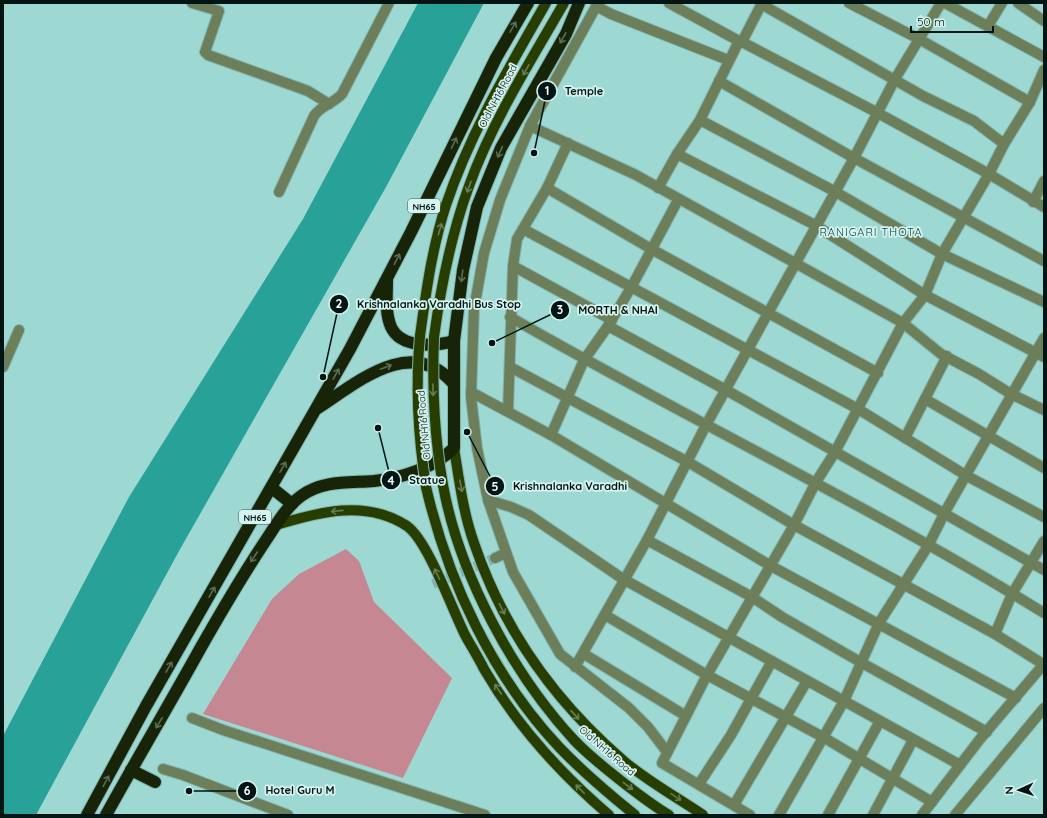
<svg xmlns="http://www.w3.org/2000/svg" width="1047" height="818" font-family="Quicksand,sans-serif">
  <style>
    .green { fill: #c58792 }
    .water { fill: #28a199 }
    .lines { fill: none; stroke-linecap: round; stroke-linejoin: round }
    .minor-tunnel { stroke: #7fb1ac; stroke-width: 10; stroke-dasharray: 10 5; stroke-linecap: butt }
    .minor-casing { stroke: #82b5b0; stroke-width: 12 }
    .major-casing { stroke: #82b5b0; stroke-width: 12 }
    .highway-casing { stroke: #82b5b0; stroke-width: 14 }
    .minor { stroke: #6d7f5a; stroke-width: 10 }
    .major { stroke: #283d00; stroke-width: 10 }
    .highway { stroke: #182407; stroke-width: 12 }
    .major-bridge-casing { stroke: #82b5b0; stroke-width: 12; stroke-linecap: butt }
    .major-bridge { stroke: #283d00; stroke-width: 10 }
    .oneway { stroke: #5a6c58 }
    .oneway2 { stroke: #657d54 }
    .labels { text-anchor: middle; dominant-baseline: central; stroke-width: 3.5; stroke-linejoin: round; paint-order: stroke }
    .shield { fill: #d6f3ef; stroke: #415856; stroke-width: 1 }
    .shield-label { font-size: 9px; font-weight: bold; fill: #011514 }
    .street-label { font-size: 10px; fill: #011514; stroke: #d6f3ef }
    .neighbourhood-label { font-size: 11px; letter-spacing: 1px; fill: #054642; stroke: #d6f3ef }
    .leader { fill: none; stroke: #011514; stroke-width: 1.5 }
    .callout-dot { fill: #011514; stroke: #d6f3ef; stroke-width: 1.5 }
    .mark-label { font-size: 12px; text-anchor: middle; font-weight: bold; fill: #fff }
    .callout-label { font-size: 11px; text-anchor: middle; font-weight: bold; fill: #011514; stroke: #d6f3ef; stroke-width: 3.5; stroke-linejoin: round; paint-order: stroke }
  </style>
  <rect width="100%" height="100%" fill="#9ed8d2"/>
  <polygon class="green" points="346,549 359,561 374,602 452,678 403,778 203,714 272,599 299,574"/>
  <polygon class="water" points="418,3 484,3 386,187 179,551 36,815 3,815 3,736 129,497 303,219"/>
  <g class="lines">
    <polyline class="minor-tunnel" points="433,584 495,558"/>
    <defs>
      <g id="minor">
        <polyline points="192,3 219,11 205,52 208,55 308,91 329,104"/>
        <polyline points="598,3 530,126 500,200 484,253 474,309 471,397 477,448 488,500 513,572 560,654 629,708 648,727 667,752"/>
        <polyline points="669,3 739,41"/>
        <polyline points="762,3 742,42 876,112 989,174 1044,207"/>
        <polyline points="849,3 919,39 1030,102"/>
        <polyline points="945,3 1044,57"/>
        <polyline points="1018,3 1044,21"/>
        <polyline points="761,4 923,96 974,121 1004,144"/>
        <polyline points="596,6 611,14 728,60"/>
        <polyline points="988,26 1002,3"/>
        <polyline points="719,81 854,158 1044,261"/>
        <polyline points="700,120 834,191 942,254 1044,302"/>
        <polyline points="530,126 636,175 795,263 903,323 941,354 979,374 1011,394 1044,410"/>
        <polyline points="677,154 815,225 925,295 1044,357"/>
        <polyline points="547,188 653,250 878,373"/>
        <polyline points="658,188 677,154 700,120 739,41 742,42"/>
        <path d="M279,192L314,116C321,105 333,104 342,94L389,3"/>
        <polyline points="1033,202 1044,181"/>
        <polyline points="523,229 858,409 967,476 1044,517"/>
        <polyline points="513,266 612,320"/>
        <path d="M510,317C687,419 871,506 1044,613"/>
        <polyline points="608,326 726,390 1044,570"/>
        <polyline points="3,367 19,330"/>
        <polyline points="510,367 688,462 794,525 995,634 1043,664"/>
        <polyline points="471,392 551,435 771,566 1016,698"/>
        <polyline points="925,399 1044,468"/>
        <polyline points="508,411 513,266 517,239 547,188 568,143"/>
        <polyline points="551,435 584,360 608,326 632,286 678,200"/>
        <polyline points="905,438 947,356"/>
        <polyline points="488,500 511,507 529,515 623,579 960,765"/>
        <polyline points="647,540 752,597 782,617 862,663 987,732"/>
        <polyline points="495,558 506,553"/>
        <polyline points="605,615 707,675 823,737 932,802"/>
        <polyline points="995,634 1012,594 1044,541"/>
        <polyline points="584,654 686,716"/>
        <polyline points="575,667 647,540 706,425 854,158 895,79 941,3"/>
        <polyline points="192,718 223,730 485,815"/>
        <polyline points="163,769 183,775 288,815"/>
        <polyline points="699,784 731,735 772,661"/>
        <polyline points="734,805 807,681"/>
        <polyline points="750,815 662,763 707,675 794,525 816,482 835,452 903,323 925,295 942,254 989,174 1004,144 1030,102 1044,70"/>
        <polyline points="779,815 844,701 879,623 928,546 945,512 1044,338"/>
        <polyline points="828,815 880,721"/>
        <polyline points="873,815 913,740"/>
        <polyline points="922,815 980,739 1044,664"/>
        <polyline points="955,815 1044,708"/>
      </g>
      <g id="major">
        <path d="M420,336C426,292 432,248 446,205C470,133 509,68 546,3"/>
        <path d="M434,337C441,285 451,235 469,186C492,122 530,62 564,3"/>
        <path d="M454,448C459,479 463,512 474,543C503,629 556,703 625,762C649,782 678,798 703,815"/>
        <path d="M443,485C459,574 513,674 574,740C591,758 610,772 629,787C642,797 655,807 669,815"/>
        <path d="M426,487C448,582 493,677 560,748C583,772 609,794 635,815"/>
        <path d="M276,525C319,512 366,499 407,526C428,541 452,609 465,635C471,646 478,657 484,669C516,724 561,774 609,815"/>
      </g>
      <g id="highway">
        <path d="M387,281C387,296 385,313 391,327C401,349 436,346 454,341"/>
        <path d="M318,408C358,382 411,335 453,383"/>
        <polyline points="272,488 292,504"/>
        <polyline points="131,770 155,782"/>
        <polyline points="87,815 146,706 350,349 411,232 496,58 528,3"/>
        <path d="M106,815C137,759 169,705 200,649C221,612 242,576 266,540C276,525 286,507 301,496C323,480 349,483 374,481C402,478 434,468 454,448V341L463,270L477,207L501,148L566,34L579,3"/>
      </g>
    </defs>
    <use href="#minor" class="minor-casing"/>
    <use href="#major" class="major-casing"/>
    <use href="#highway" class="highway-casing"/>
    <use href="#minor" class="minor"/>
    <use href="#major" class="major"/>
    <use href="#highway" class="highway"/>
    <defs>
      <g id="major-bridge">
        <path d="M420,336C415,388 418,436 426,487"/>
        <path d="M434,337C432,387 434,435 443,485"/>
      </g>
    </defs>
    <use href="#major-bridge" class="major-bridge-casing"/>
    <use href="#major-bridge" class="major-bridge"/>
  </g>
  <defs><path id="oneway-shaft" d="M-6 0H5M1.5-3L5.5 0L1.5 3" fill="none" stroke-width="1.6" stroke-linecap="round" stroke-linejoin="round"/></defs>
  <g class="oneway">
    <use href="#oneway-shaft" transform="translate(513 27) rotate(-60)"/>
    <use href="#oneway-shaft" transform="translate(563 38) rotate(119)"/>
    <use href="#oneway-shaft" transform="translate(454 143) rotate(-64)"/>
    <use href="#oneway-shaft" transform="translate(500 152) rotate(114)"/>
    <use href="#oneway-shaft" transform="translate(397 259) rotate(-63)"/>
    <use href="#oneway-shaft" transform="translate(462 276) rotate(97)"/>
    <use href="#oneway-shaft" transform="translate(386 367) rotate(-21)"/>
    <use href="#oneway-shaft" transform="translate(336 374) rotate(-61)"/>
    <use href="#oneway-shaft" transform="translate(283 467) rotate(-60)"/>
    <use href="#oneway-shaft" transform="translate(254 557) rotate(124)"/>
    <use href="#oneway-shaft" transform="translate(212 592) rotate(-60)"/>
    <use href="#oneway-shaft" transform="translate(169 667) rotate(-60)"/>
    <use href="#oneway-shaft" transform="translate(159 723) rotate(121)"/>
    <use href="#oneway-shaft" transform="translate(106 781) rotate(-62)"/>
  </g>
  <g class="oneway2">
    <use href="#oneway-shaft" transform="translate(526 70) rotate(119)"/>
    <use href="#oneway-shaft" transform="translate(469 187) rotate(110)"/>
    <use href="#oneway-shaft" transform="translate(440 229) rotate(-74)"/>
    <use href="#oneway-shaft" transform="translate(433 390) rotate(89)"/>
    <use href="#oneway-shaft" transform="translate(461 486) rotate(79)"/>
    <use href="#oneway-shaft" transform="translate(337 511) rotate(174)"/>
    <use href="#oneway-shaft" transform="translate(437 574) rotate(-115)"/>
    <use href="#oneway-shaft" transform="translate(502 609) rotate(63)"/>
    <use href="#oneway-shaft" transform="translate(498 689) rotate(-124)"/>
    <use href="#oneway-shaft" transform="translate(575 715) rotate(47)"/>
    <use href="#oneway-shaft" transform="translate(628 786) rotate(37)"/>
    <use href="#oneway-shaft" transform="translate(580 789) rotate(-134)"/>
    <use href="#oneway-shaft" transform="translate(676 797) rotate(34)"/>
  </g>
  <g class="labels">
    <g class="shield">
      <rect x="408" y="199" width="32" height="14" rx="3"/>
      <rect x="239" y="510" width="32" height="14" rx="3"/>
    </g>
    <g class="shield-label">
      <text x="424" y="206">NH65</text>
      <text x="255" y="517">NH65</text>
    </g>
    <g class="street-label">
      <text transform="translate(498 96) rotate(-62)">Old NH16 Road</text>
      <text transform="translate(424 425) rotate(-95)">Old NH16 Road</text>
      <text transform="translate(607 751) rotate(41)">Old NH16 Road</text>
    </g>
    <g class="neighbourhood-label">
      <text x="871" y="232">RANIGARI THOTA</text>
    </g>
  </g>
  <path class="leader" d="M534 153L547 91M323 377L339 304M492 343L560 310M378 428L391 480M467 432L495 486M189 791L247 791"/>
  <g class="callout-dot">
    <circle cx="534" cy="153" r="4"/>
    <circle cx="323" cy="377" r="4"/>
    <circle cx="492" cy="343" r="4"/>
    <circle cx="378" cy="428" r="4"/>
    <circle cx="467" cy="432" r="4"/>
    <circle cx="189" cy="791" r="4"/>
    <circle cx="547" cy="91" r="10"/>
    <circle cx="339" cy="304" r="10"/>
    <circle cx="560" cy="310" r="10"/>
    <circle cx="391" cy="480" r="10"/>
    <circle cx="495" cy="486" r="10"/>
    <circle cx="247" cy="791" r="10"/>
  </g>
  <g class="mark-label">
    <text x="547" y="95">1</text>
    <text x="339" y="308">2</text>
    <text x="560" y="314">3</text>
    <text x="391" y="485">4</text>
    <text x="495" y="491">5</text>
    <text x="247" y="795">6</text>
  </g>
  <g class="callout-label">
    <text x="584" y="95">Temple</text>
    <text x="439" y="308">Krishnalanka Varadhi Bus Stop</text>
    <text x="618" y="314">MORTH &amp; NHAI</text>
    <text x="427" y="484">Statue</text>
    <text x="570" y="490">Krishnalanka Varadhi</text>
    <text x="300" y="794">Hotel Guru M</text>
  </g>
  <rect width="1047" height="818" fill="none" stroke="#011514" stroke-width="8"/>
  <g transform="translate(1019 790) rotate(267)" stroke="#d6f3ef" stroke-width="3" paint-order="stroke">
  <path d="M0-3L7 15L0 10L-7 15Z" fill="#011514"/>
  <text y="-6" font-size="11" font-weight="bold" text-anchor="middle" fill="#011514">N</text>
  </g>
  <path d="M911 26v6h82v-6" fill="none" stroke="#011514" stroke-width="2"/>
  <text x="917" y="26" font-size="12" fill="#011514" stroke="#d6f3ef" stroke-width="3" paint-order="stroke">50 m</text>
</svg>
